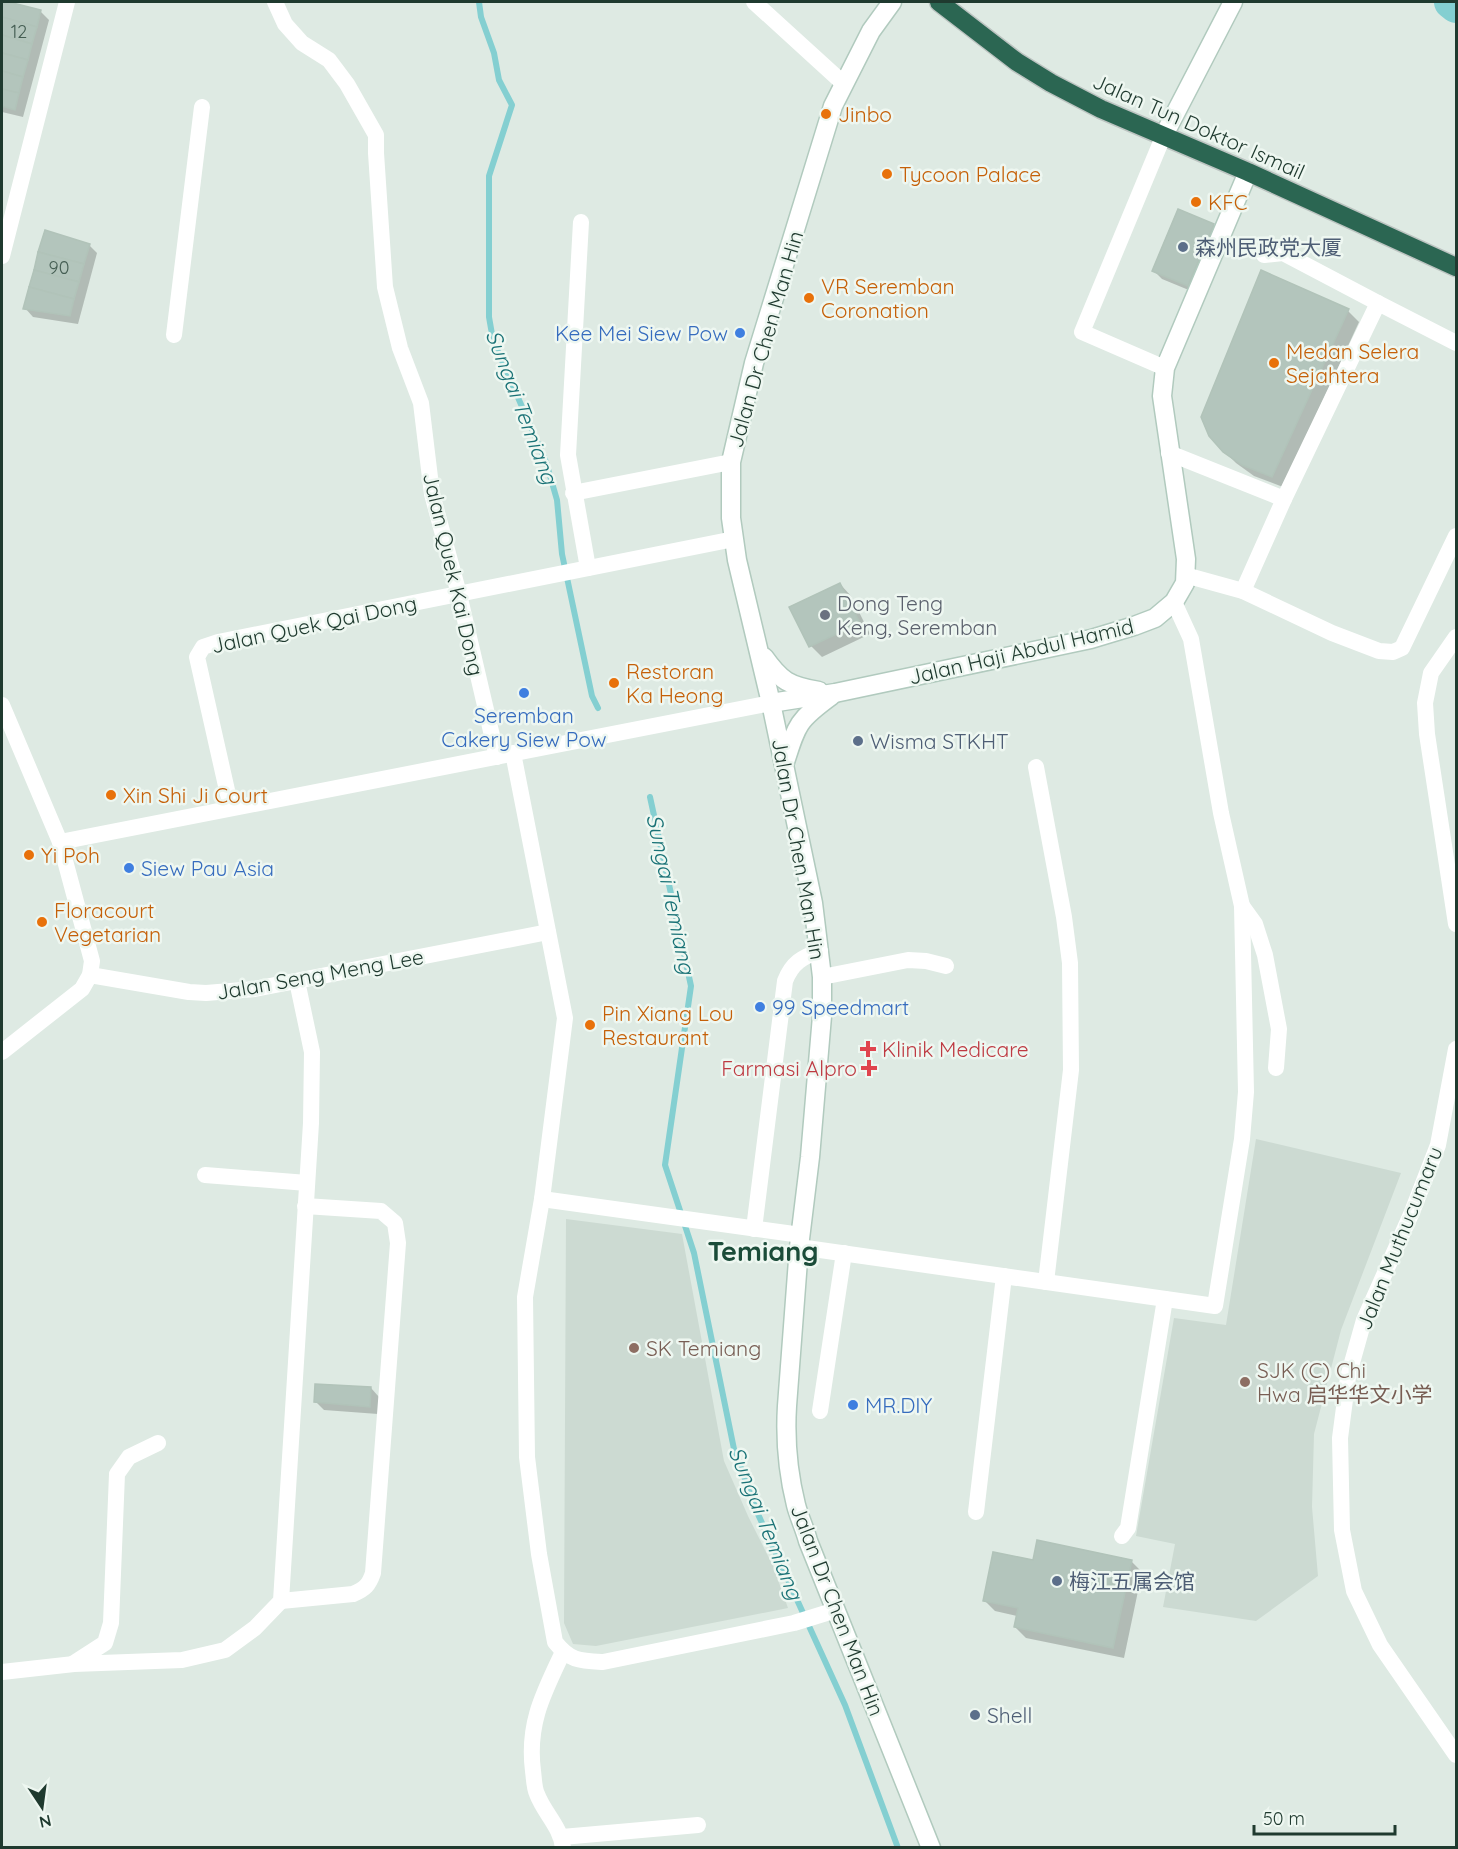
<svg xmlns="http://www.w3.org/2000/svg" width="1458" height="1849" font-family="Quicksand,'Noto Sans SC',sans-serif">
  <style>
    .built { fill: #ccdad2 }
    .shadow { fill: #0003 }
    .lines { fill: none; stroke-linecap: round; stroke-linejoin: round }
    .stream { stroke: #84cfd1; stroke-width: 6 }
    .river { stroke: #84cfd1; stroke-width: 34 }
    .building { fill: #b3c5bc; stroke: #b1c3b9; stroke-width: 1.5 }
    .secondary-casing { stroke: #b1cabe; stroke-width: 21 }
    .highway-casing { stroke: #bcc4c1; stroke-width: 21 }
    .street { stroke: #fff; stroke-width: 16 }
    .secondary { stroke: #fff; stroke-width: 18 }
    .highway { stroke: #2b6652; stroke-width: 18 }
    .food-dot { fill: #e8710a; stroke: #eef7f1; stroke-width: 2 }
    .service-dot { fill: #5c6f8a; stroke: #eef7f1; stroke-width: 2 }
    .shop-dot { fill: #3f7fe0; stroke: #eef7f1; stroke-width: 2 }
    .worship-dot { fill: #6b7280; stroke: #eef7f1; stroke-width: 2 }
    .health-dot { fill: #e0444e; stroke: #eef7f1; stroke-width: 2 }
    .education-dot { fill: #8d6e63; stroke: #eef7f1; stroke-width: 2 }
    .labels { text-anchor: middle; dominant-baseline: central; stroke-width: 5; stroke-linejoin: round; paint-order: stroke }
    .number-label { font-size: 18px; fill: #445d52 }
    .food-label { font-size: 21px; fill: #c56008; stroke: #eef7f1; text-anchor: start }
    .street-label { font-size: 21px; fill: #1f3a2f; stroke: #eef7f1 }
    .service-label { font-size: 21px; fill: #4e5e75; stroke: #eef7f1; text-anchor: start }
    .shop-label { font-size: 21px; fill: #366cbe; stroke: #eef7f1; text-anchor: start }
    .worship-label { font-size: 21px; fill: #5b616d; stroke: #eef7f1; text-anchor: start }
    .health-label { font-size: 21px; fill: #be3a42; stroke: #eef7f1; text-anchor: start }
    .education-label { font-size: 21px; fill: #785e54; stroke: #eef7f1; text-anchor: start }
    .water-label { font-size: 22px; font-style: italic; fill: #197276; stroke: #eef7f1 }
    .district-label { font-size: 27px; font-weight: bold; fill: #1b4c39; stroke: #eef7f1 }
  </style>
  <rect width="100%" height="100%" fill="#deeae3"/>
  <g class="built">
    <polygon points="1256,1139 1401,1173 1341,1330 1314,1434 1312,1507 1318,1576 1256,1621 1163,1607 1175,1544 1136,1536 1174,1318 1226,1325"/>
    <polygon points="566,1219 682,1234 724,1461 748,1516 773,1566 788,1608 596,1646 573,1644 564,1623"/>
  </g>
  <g class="shadow">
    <polygon points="2,2 41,12 49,20 23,117 2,112"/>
    <polygon points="1213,225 1221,233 1196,293 1162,279 1154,271"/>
    <polygon points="89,245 97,253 78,324 33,317 25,308"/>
    <polygon points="1348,311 1359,322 1283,487 1254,476 1236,463 1224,451"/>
    <polygon points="840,584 851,596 870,634 822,657 811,646 791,608"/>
    <polygon points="371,1388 379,1397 378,1414 324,1410 315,1401"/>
    <polygon points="1131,1561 1142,1572 1124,1658 1026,1638 1015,1627 1017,1616 995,1611 984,1600 1034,1562"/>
  </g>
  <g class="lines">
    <g class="stream">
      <polyline points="479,2 481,17 494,53 499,80 512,105 489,176 489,317 493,340 546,462 557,500 562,554 592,696 598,708"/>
      <polyline points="650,797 691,986 665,1165 694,1253 734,1449 757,1512 845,1705 898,1848"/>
    </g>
    <polyline class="river" points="1451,2 1456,6"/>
  </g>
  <g class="building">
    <polygon points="2,2 9,2 41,10 37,27 2,17"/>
    <polygon points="2,17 37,27 32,44 2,35"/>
    <polygon points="2,35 32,44 28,60 2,53"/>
    <polygon points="2,53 28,60 23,77 2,71"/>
    <polygon points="2,71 23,77 19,93 2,89"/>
    <polygon points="2,89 19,93 15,110 2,106"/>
    <polygon points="1178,209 1214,224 1188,286 1152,271"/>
    <polygon points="45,230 90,244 84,264 38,252"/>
    <polygon points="38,252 84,264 79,282 34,270"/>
    <polygon points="34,270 79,282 74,299 29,287"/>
    <polygon points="1261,270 1349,309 1272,477 1242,465 1223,452 1209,436 1201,417"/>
    <polygon points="29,287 74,299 70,316 23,309"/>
    <polygon points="840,583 860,623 809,647 789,607"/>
    <polygon points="315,1384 371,1387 370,1407 314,1402"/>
    <polygon points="1037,1540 1132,1560 1113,1648 1014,1627 1018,1608 983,1601 993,1552 1033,1560"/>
  </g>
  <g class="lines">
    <defs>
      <g id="secondary">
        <path d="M892,2L871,31L833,106L754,363L731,462V518L737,560L771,703L813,903L822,977V1016L810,1157L799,1247L787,1406C785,1439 788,1473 796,1505C799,1517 805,1529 808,1541L931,1848"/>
        <polyline points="1163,137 1233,2"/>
        <path d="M764,657C781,681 789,686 819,691"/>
        <polyline points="771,703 835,693 1091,639 1134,626 1155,618 1174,602 1185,583 1186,559 1162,396 1165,368 1248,172"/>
        <path d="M785,762C797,724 798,720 831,696"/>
      </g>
      <polyline id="highway" points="939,2 1017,62 1051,83 1101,109 1248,172 1456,267"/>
    </defs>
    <use href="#secondary" class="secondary-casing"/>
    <use href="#highway" class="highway-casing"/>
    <g class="street">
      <polyline points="275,2 285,24 302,43 329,60 347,84 376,135 376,153 385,287 400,348 421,403 432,494 459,594 497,757"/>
      <polyline points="754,2 844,84"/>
      <polyline points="1163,137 1082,332 1165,368"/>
      <polyline points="581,222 568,455 588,568"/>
      <polyline points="1264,255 1283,253 1378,303"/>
      <polyline points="2,256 67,2"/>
      <polyline points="174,335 202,107"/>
      <polyline points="1169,453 1284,499 1378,303 1456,343"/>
      <polyline points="573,493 731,462"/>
      <polyline points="1185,575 1243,591 1332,633 1379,651 1393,652 1402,648 1456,536"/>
      <polyline points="1243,591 1284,499"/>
      <polyline points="1456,637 1431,673 1425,703 1427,734 1456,924"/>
      <polyline points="2,705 60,842 92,961 90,975 82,989 2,1052"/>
      <path d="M513,753L565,1018L542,1199L525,1297L527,1457L539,1554L555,1642C570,1661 579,1661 603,1662L794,1623L836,1610"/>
      <polyline points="1036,767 1064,917 1070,963 1071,1070 1046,1282"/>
      <polyline points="231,808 197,657 203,647 218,642 734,539"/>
      <polyline points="60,842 771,703"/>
      <polyline points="1242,906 1255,924 1265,955 1279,1029 1276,1068"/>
      <polyline points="90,975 189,992 206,993 255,989 548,932"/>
      <polyline points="822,977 908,960 926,961 946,966"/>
      <polyline points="1456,1049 1438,1145 1412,1212 1364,1320 1348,1377 1340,1438 1342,1530 1354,1591 1380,1645 1456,1755"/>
      <polyline points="205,1175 307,1183"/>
      <polyline points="542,1199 801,1235"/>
      <path d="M754,1229L785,981C792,963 802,957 820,951"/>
      <polyline points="799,1247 1215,1306 1242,1139 1246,1092 1242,906 1221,813 1191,639 1174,602"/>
      <polyline points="820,1411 844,1253"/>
      <polyline points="976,1512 1004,1276"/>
      <polyline points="1122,1536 1128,1528 1165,1299"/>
      <path d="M281,1601L353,1594C365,1589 369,1585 373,1573L398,1243L395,1223L381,1211L305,1206"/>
      <polyline points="74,1663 105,1643 111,1623 117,1474 129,1457 158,1443"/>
      <polyline points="2,1672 74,1664 182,1660 225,1650 255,1628 281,1601 311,1123 312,1052 297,981"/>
      <polyline points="562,1837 698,1825"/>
      <path d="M563,1848C561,1827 544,1813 537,1794C534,1788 534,1778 533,1771C527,1724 543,1694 563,1652"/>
    </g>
    <use href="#secondary" class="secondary"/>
    <use href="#highway" class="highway"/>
  </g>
  <g class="food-dot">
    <circle cx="826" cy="114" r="6"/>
    <circle cx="887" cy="174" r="6"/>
    <circle cx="1196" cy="202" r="6"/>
    <circle cx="809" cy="298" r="6"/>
    <circle cx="1274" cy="363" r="6"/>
    <circle cx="614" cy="683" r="6"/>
    <circle cx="111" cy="795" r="6"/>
    <circle cx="29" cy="855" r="6"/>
    <circle cx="42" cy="922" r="6"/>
    <circle cx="590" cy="1025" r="6"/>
  </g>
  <g class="service-dot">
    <circle cx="1183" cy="247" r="6"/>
    <circle cx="858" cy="741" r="6"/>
    <circle cx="1057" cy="1581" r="6"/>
    <circle cx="975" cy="1715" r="6"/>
  </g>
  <g class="shop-dot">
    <circle cx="740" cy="333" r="6"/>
    <circle cx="524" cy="693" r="6"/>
    <circle cx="129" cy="868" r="6"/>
    <circle cx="760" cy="1007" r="6"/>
    <circle cx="853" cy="1405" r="6"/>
  </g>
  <circle class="worship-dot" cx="825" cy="615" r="6"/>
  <g class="health-dot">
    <path d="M865 1040h6v6h6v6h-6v6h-6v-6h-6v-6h6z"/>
    <path d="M866 1059h6v6h6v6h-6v6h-6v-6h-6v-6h6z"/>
  </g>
  <g class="education-dot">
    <circle cx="634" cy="1348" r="6"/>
    <circle cx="1245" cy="1382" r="6"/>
  </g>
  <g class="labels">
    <g class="number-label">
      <text x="19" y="31">12</text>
      <text x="59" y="267">90</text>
    </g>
    <g class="food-label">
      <text x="838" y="114">Jinbo</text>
      <text x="899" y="174">Tycoon Palace</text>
      <text x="1208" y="202">KFC</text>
      <text x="821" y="286">VR Seremban<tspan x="821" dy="24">Coronation</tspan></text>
      <text x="1286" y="351">Medan Selera<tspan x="1286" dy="24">Sejahtera</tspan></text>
      <text x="626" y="671">Restoran<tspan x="626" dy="24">Ka Heong</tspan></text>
      <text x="123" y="795">Xin Shi Ji Court</text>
      <text x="41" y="855">Yi Poh</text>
      <text x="54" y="910">Floracourt<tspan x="54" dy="24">Vegetarian</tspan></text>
      <text x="602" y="1013">Pin Xiang Lou<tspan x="602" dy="24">Restaurant</tspan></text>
    </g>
    <g class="street-label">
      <text transform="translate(1199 126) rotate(24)">Jalan Tun Doktor Ismail</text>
      <text transform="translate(765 339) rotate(-74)">Jalan Dr Chen Man Hin</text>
      <text transform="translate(454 574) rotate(77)">Jalan Quek Kai Dong</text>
      <text transform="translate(314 624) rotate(-12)">Jalan Quek Qai Dong</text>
      <text transform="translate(1021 651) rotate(-13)">Jalan Haji Abdul Hamid</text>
      <text transform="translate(799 849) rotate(80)">Jalan Dr Chen Man Hin</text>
      <text transform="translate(320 974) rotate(-10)">Jalan Seng Meng Lee</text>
      <text transform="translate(1399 1238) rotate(-68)">Jalan Muthucumaru</text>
      <text transform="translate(838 1610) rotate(69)">Jalan Dr Chen Man Hin</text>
    </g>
    <g class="service-label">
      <text x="1195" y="247">森州民政党大厦</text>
      <text x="870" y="741">Wisma STKHT</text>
      <text x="1069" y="1581">梅江五属会馆</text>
      <text x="987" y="1715">Shell</text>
    </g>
    <g class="shop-label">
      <text x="728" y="333" text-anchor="end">Kee Mei Siew Pow</text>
      <text x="524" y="715" text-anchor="middle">Seremban<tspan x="524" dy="24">Cakery Siew Pow</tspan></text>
      <text x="141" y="868">Siew Pau Asia</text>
      <text x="772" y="1007">99 Speedmart</text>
      <text x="865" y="1405">MR.DIY</text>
    </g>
    <g class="worship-label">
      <text x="837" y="603">Dong Teng<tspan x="837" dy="24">Keng, Seremban</tspan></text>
    </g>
    <g class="health-label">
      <text x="882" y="1049">Klinik Medicare</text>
      <text x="857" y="1068" text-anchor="end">Farmasi Alpro</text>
    </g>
    <g class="education-label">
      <text x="646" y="1348">SK Temiang</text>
      <text x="1257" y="1370">SJK (C) Chi<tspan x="1257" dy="24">Hwa 启华华文小学</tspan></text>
    </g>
    <g class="water-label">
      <text transform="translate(522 407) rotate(69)">Sungai Temiang</text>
      <text transform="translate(671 894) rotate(78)">Sungai Temiang</text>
      <text transform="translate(766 1523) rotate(68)">Sungai Temiang</text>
    </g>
    <g class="district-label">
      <text x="763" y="1251">Temiang</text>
    </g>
  </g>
  <rect width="1458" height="1849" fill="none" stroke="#1f3a2f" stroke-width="6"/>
  <g transform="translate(42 1807) rotate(167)" stroke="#eef7f1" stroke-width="4.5" paint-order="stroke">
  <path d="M0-4.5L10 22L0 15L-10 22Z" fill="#1f3a2f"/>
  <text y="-9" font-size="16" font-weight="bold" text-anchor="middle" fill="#1f3a2f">N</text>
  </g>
  <path d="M1254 1825v9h141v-9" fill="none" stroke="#1f3a2f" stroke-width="3"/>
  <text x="1263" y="1825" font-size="18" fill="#1f3a2f" stroke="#eef7f1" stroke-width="4.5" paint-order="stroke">50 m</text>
</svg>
